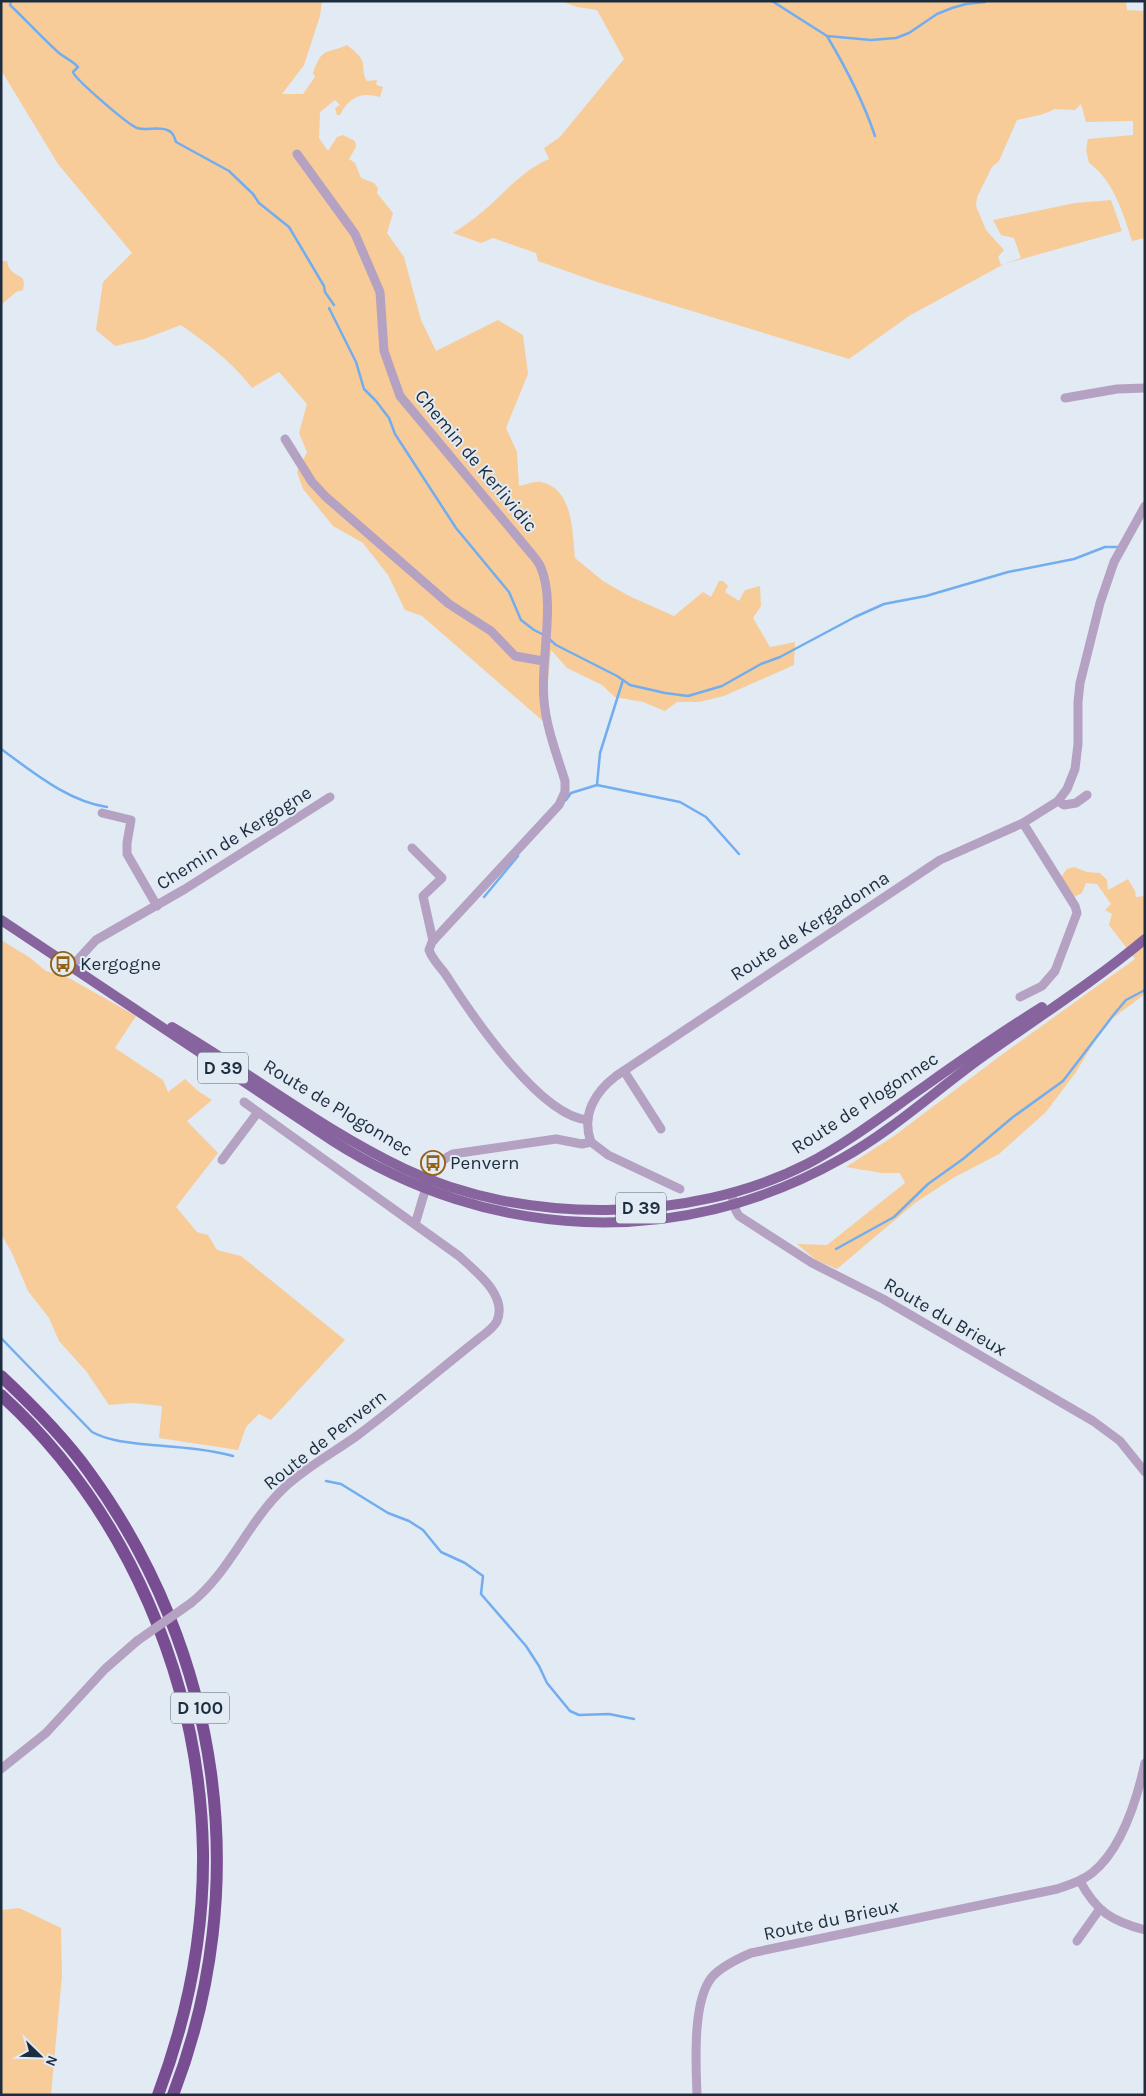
<svg xmlns="http://www.w3.org/2000/svg" width="1146" height="2096" font-family="Karla,sans-serif">
  <style>
    .green { fill: #f7cc99 }
    .lines { fill: none; stroke-linecap: round; stroke-linejoin: round }
    .stream { stroke: #72adef; stroke-width: 2.5 }
    .minor { stroke: #b5a1c2; stroke-width: 9 }
    .major { stroke: #88649f; stroke-width: 10 }
    .highway { stroke: #784d91; stroke-width: 12 }
    .minor-bridge { stroke: #b5a1c2; stroke-width: 9 }
    .labels { text-anchor: middle; dominant-baseline: central; stroke-width: 4; stroke-linejoin: round; paint-order: stroke }
    .shield { fill: #e2eaf4; stroke: #576675; stroke-width: 1 }
    .shield-label { font-size: 18px; font-weight: bold; fill: #1c2d3f }
    .street-label { font-size: 19px; fill: #1c2d3f; stroke: #e2eaf4 }
    .poi-label { font-size: 19px; fill: #1c2d3f; stroke: #e2eaf4; text-anchor: start }
  </style>
  <rect width="100%" height="100%" fill="#e2eaf4"/>
  <g class="green">
    <path d="M1,1H322L320,16L304,65L282,94H303L315,77L313,73C323,46 324,55 347,45C353,50 362,56 363,64C364,72 363,75 367,81L377,80L376,85L383,87L380,97C361,91 348,98 340,115H337L335,108L340,105L335,100L320,112L319,138L328,151L337,137L343,135L355,141L356,147L349,159L355,163L361,178L374,183L378,188L377,193L393,213L387,233L404,257L421,320L436,351L498,320L523,335L528,374L506,428L517,452L519,486C525,485 535,481 541,482C574,489 572,532 575,558L603,581L629,596L674,616L703,592L711,597L719,581H723L728,586L725,592L739,601L745,590L760,586L761,606L753,618L770,647L795,642L794,665L724,696L699,702H677L665,711L643,702L615,697L602,685L567,668L551,650L544,722L422,616L405,610L388,575L363,543L333,526L303,489L297,472L307,452L299,433L307,404L279,372L252,388C231,361 209,345 181,325L144,339L115,346L96,330L103,282L132,253L58,164L1,70Z"/>
    <path d="M561,1H1126L1127,10L1145,11V238L1132,241C1123,213 1114,181 1089,163L1086,150L1088,139L1133,135V121L1086,122L1081,104L1075,110L1054,109C1049,114 1025,118 1017,120L999,161L992,167L977,197L976,206L986,230L1004,250L998,257L1001,265L1021,258L1014,238L1001,235L993,220L1075,203L1111,200L1122,231L1004,264L909,316L849,359L600,283L538,261L536,253L493,238L481,243L453,233C463,226 473,220 482,212C505,193 521,171 549,159L544,148L560,137L624,59L597,10L577,7Z"/>
    <path d="M1,261H7C8,264 8,267 10,269C17,279 27,273 23,290L16,292L1,305Z"/>
    <polygon points="1074,867 1087,872 1100,873 1107,880 1108,890 1128,879 1135,891 1136,897 1145,896 1145,994 1105,1024 1076,1072 1046,1112 999,1154 953,1178 915,1203 837,1269 816,1260 797,1244 827,1245 905,1183 900,1173 882,1173 846,1167 894,1136 1004,1053 1135,959 1109,925 1112,914 1105,910 1111,904 1097,884 1086,883 1082,893 1074,897 1061,877 1067,869"/>
    <polygon points="1,940 29,957 46,971 69,978 136,1016 115,1048 163,1080 168,1092 185,1079 198,1091 212,1100 187,1121 218,1153 176,1207 197,1232 208,1235 217,1250 241,1256 345,1340 271,1420 259,1414 246,1427 238,1450 159,1438 162,1406 133,1403 109,1405 86,1371 59,1341 49,1318 28,1291 12,1253 1,1234"/>
    <polygon points="19,1908 61,1928 62,1976 51,2095 1,2095 1,1910"/>
  </g>
  <g class="lines">
    <g class="stream">
      <path d="M11,1L10,5C27,21 42,38 59,53C65,58 73,61 78,67L73,72C75,79 127,124 137,128C146,131 158,126 167,130C173,132 174,136 176,142L229,171L253,194L259,203L289,227L324,286L325,292L334,305"/>
      <polyline points="772,1 827,36 871,40 896,38 909,33 937,14 952,8 966,4 985,2"/>
      <path d="M827,36C846,68 863,100 875,136"/>
      <polyline points="329,308 356,362 364,389 376,401 389,418 395,434 456,528 509,592 521,620 534,630 544,635"/>
      <polyline points="548,638 556,645 617,676 630,685 665,693 688,696 722,686 761,664 780,657 855,617 884,604 926,596 1008,572 1074,559 1105,547 1119,547"/>
      <path d="M1,749C33,772 67,801 107,807"/>
      <polyline points="597,785 600,753 623,680"/>
      <polyline points="566,800 571,793 597,785 680,802 706,817 739,854"/>
      <polyline points="484,897 518,856"/>
      <polyline points="836,1249 894,1217 928,1184 963,1159 1013,1117 1063,1081 1115,1013 1126,1000 1145,990"/>
      <path d="M1,1338L92,1432C107,1440 124,1442 141,1444C172,1447 203,1448 233,1456"/>
      <polyline points="326,1481 341,1484 388,1513 409,1521 423,1530 441,1552 465,1563 483,1576 481,1594 526,1646 539,1666 547,1683 570,1711 579,1715 609,1714 634,1719"/>
    </g>
    <g class="minor">
      <path d="M297,154L355,234L380,292L384,351L400,396L530,552C534,557 539,562 541,568C556,603 540,660 544,700C546,727 557,755 565,781V792L559,805L432,942L429,950C433,961 440,966 446,975C471,1014 540,1117 588,1120"/>
      <polyline points="1065,398 1117,389 1145,388"/>
      <polyline points="285,439 312,482 326,497 449,604 491,631 515,656 543,661"/>
      <polyline points="1058,801 1064,805 1076,803 1087,795"/>
      <polyline points="102,813 131,820 127,843 127,854 157,906"/>
      <polyline points="412,848 442,878 423,896 433,941"/>
      <polyline points="72,966 96,940 185,889 330,797"/>
      <polyline points="1020,997 1042,986 1055,971 1077,913 1075,906 1023,823"/>
      <polyline points="624,1071 661,1129"/>
      <polyline points="591,1142 608,1155 680,1189"/>
      <polyline points="222,1160 258,1112"/>
      <polyline points="731,1193 736,1211 739,1216 812,1263 883,1299 1093,1421 1120,1441 1145,1472"/>
      <path d="M415,1224C423,1201 428,1164 453,1154L556,1139L582,1144L591,1142C581,1115 595,1092 616,1076L940,860L1023,823L1058,801L1067,789L1075,769L1078,744V702L1080,683L1100,603L1114,562L1145,506"/>
      <path d="M191,1603C230,1572 247,1523 284,1488C306,1467 333,1453 358,1435C398,1405 437,1372 477,1340C483,1335 493,1329 497,1321C508,1295 475,1271 459,1256L244,1102"/>
      <polyline points="1,1769 46,1733 105,1669 137,1641"/>
      <path d="M1080,1881C1096,1911 1111,1921 1145,1930"/>
      <polyline points="1077,1941 1099,1910"/>
      <path d="M697,2095C696,2065 692,2001 712,1977C722,1966 737,1959 751,1953L1057,1889C1069,1885 1082,1881 1092,1873C1122,1849 1137,1799 1145,1763"/>
    </g>
    <g class="major">
      <path d="M1,920L333,1141C489,1241 678,1251 841,1159C890,1132 933,1093 978,1060C1034,1020 1092,983 1145,939"/>
      <path d="M172,1027C250,1073 323,1130 405,1169C523,1225 690,1224 807,1164C849,1142 886,1113 925,1086C963,1059 1002,1032 1042,1007"/>
    </g>
    <g class="highway">
      <path d="M1,1376C33,1406 63,1436 89,1472C221,1653 254,1885 173,2095"/>
      <path d="M1,1395C128,1511 200,1681 203,1852C204,1934 187,2018 158,2095"/>
    </g>
    <polyline class="minor-bridge" points="137,1641 191,1603"/>
  </g>
  <defs>
    <symbol id="bus-ring" viewBox="-11 -11 22 22"><circle r="9.5" fill="#e2eaf4" stroke="#946214" stroke-width="1.5"/><path d="M-5-6H5V4H4V6H2V4H-2V6H-4V4H-5ZM-3.5-4V0h7V-4ZM-3.5 1.2v1.5H-2V1.2ZM2 1.2v1.5H3.5V1.2Z" fill="#946214"/></symbol>
  </defs>
  <g fill-rule="evenodd">
    <use href="#bus-ring" x="49" y="950" width="28" height="28"/>
    <use href="#bus-ring" x="419" y="1149" width="28" height="28"/>
  </g>
  <g class="labels">
    <g class="shield">
      <rect x="198" y="1052.5" width="50" height="31" rx="4"/>
      <rect x="616" y="1192.5" width="50" height="31" rx="4"/>
      <rect x="171" y="1692.5" width="58" height="31" rx="4"/>
    </g>
    <g class="shield-label">
      <text x="223" y="1068">D 39</text>
      <text x="641" y="1208">D 39</text>
      <text x="200" y="1708">D 100</text>
    </g>
    <g class="street-label">
      <text transform="translate(476 461) rotate(50)">Chemin de Kerlividic</text>
      <text transform="translate(234 838) rotate(-32)">Chemin de Kergogne</text>
      <text transform="translate(810 926) rotate(-33)">Route de Kergadonna</text>
      <text transform="translate(865 1103) rotate(-33)">Route de Plogonnec</text>
      <text transform="translate(338 1108) rotate(31)">Route de Plogonnec</text>
      <text transform="translate(945 1317) rotate(30)">Route du Brieux</text>
      <text transform="translate(325 1440) rotate(-38)">Route de Penvern</text>
      <text transform="translate(831 1920) rotate(-12)">Route du Brieux</text>
    </g>
    <g class="poi-label">
      <text x="80" y="964">Kergogne</text>
      <text x="450" y="1163">Penvern</text>
    </g>
  </g>
  <rect width="1146" height="2096" fill="none" stroke="#1c2d3f" stroke-width="5"/>
  <g transform="translate(40 2056) rotate(113)" stroke="#e2eaf4" stroke-width="4" paint-order="stroke">
  <path d="M0-4L9 19L0 12L-9 19Z" fill="#1c2d3f"/>
  <text y="-8" font-size="14" font-weight="bold" text-anchor="middle" fill="#1c2d3f">N</text>
  </g>
</svg>
